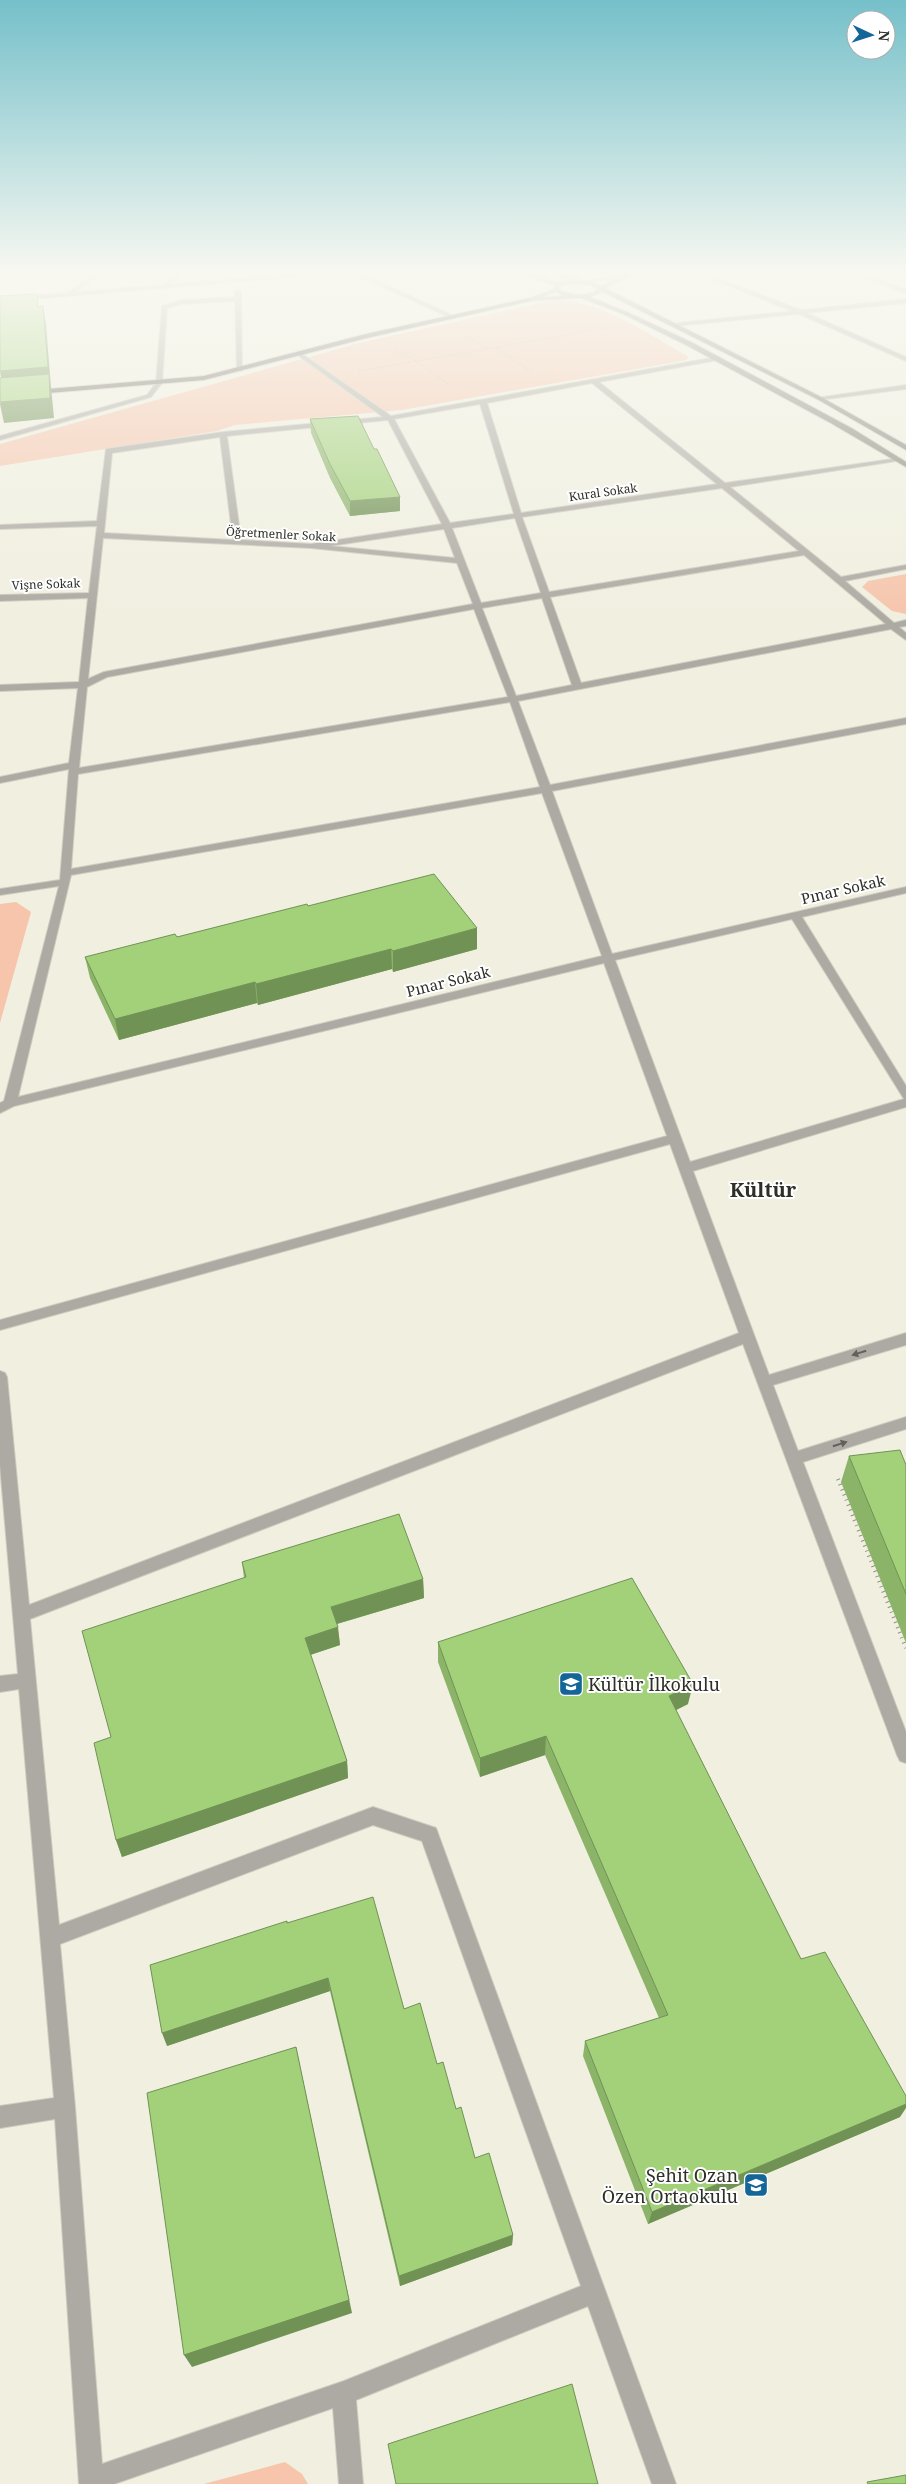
<svg xmlns="http://www.w3.org/2000/svg" width="906" height="2484" font-family="'Noto Serif',serif">
  <style>
    .green { fill: #f6c5ac }
    .lines { fill: none; stroke-linecap: round; stroke-linejoin: round }
    .minor-casing { stroke: #cdccbf; stroke-width: 2 }
    .secondary-casing { stroke: #cdccbf; stroke-width: 2 }
    .primary-casing { stroke: #cdccbf; stroke-width: 2 }
    .path-far1 { stroke: #939388; stroke-width: 1; stroke-dasharray: 0.5 2; stroke-linecap: butt }
    .path { stroke: #939388; stroke-width: 4; stroke-dasharray: 1 4.5; stroke-linecap: butt }
    .minor { fill: #ada9a3; fill-rule: evenodd }
    .secondary { fill: #8d877f; fill-rule: evenodd }
    .primary { fill: #766f66; fill-rule: evenodd }
    .wall { fill: #8bb469 }
    .shaded-wall { fill: #719255 }
    .building { fill: #a2d17a; stroke: #719255 }
    .oneway { fill: #61605a }
    .labels { text-anchor: middle; dominant-baseline: central; stroke-width: 4; stroke-linejoin: round; paint-order: stroke }
    .far-street-label { font-size: 12px; fill: #2f2f29; stroke: #fff }
    .street-label { font-size: 15px; fill: #2f2f29; stroke: #fff }
    .near-poi-label { font-size: 18px; fill: #2f2f29; stroke: #fff; text-anchor: start }
    .district-label { font-size: 20px; font-weight: bold; fill: #2f2f29; stroke: #fff }
  </style>
  <rect width="100%" height="100%" fill="#f0efe0"/>
  <g class="green">
    <path d="M554,300C600,299 648,335 688,356L687,360L402,410L235,425L217,431L0,466V444L359,343Z"/>
    <polygon points="906,574 906,614 892,611 862,587 868,581"/>
    <polygon points="16,902 31,912 0,1023 0,904"/>
    <polygon points="285,2462 302,2474 308,2484 204,2484"/>
  </g>
  <g class="lines">
    <defs>
      <g id="minor">
        <polygon points="97,271 103,271 76,292 163,285 183,271 190,271 169,284 331,271 356,271 456,317 451,318 350,272 0,302 0,298 68,293"/>
        <polygon points="691,271 699,271 801,310 906,299 906,303 807,313 906,357 906,361 799,314 675,326 677,323 792,311"/>
        <polygon points="847,271 855,271 906,289 906,293"/>
        <polygon points="238,289 241,291 242,371 237,370 235,301 182,304 167,308 162,383 151,397 0,440 0,436 147,395 156,383 162,306 182,300 235,297 235,291"/>
        <path d="M298,351L391,416L716,357L718,360L599,382L725,483L899,458L903,460L730,487L841,577L906,565V569L845,581L894,623L906,620V626L899,627L906,633V640L891,629L518,701L550,785L906,718V724L552,791L612,954L906,887V893L802,917L906,1086V1107L693,1171L769,1375L906,1333V1345L773,1385L798,1451L906,1417V1429L803,1462L906,1732V1763L900,1761L897,1755L743,1344L30,1619L59,1925L373,1807L436,1828L676,2484H652L588,2306L356,2400L363,2484H339L333,2408L114,2484H79L55,2119L0,2128V2106L54,2098L19,1689L0,1692V1676L18,1674L0,1465V1371L5,1373L7,1377L29,1605L739,1333L670,1144L0,1330V1320L667,1136L604,963L14,1106L0,1113V1103L4,1101L59,886L0,895V889L60,880L69,769L0,783V777L69,763L78,688L0,691V685L79,682L88,598L0,601V595L89,593L97,526L0,529V525L97,521L106,449L223,432L383,417L296,354ZM592,383L717,484L521,513L487,403ZM480,404L514,514L450,523L394,419ZM388,420L442,524L311,544L241,540L227,436ZM220,437L233,540L104,533L112,453ZM722,488L799,551L549,592L522,517ZM515,518L541,593L481,603L452,528ZM444,529L455,558L330,546ZM103,538L311,548L457,563L473,604L104,672L88,679ZM804,555L886,624L581,683L550,597ZM542,598L572,685L516,696L482,608ZM474,609L508,697L79,768L87,687L107,677ZM510,702L540,787L71,869L78,774ZM542,793L602,956L18,1097L71,875ZM792,919L904,1099L690,1162L615,960ZM373,1825L422,1841L581,2286L344,2381L102,2464L75,2107L60,1944Z"/>
        <polygon points="906,385 906,389 819,400 816,398"/>
      </g>
      <path id="secondary" d="M516,271C535,270 550,286 569,280L546,271H554L584,281L641,271L605,288L821,397L906,445V450L817,399L603,292L590,297L627,312L693,343L853,429L906,462V467L829,422L688,346L623,314L581,298L527,301V299L554,289L555,286ZM613,279L601,286L593,282ZM570,284L590,285L598,289C587,297 571,296 559,289L561,286ZM556,292L563,296L542,297Z"/>
      <polygon id="primary" points="529,298 531,301 367,338 204,380 0,397 0,393 204,376 366,334"/>
    </defs>
    <use href="#minor" class="minor-casing"/>
    <use href="#secondary" class="secondary-casing"/>
    <use href="#primary" class="primary-casing"/>
    <g class="path-far1">
      <polyline points="464,335 487,348"/>
      <polyline points="496,348 532,372"/>
      <polyline points="395,350 416,361 451,386"/>
      <polyline points="359,371 607,328"/>
    </g>
    <polyline class="path" points="838,1479 906,1648"/>
    <use href="#minor" class="minor"/>
    <use href="#secondary" class="secondary"/>
    <use href="#primary" class="primary"/>
  </g>
  <g class="wall">
    <polygon points="566,271 590,271 576,274"/>
    <polygon points="310,419 400,511 350,516 330,478 311,433"/>
    <polygon points="308,906 477,949 393,972 392,969 258,1005 257,1003 119,1040 90,978 85,957 177,937"/>
    <polygon points="849,1456 906,1465 906,1643 841,1482"/>
    <polygon points="242,1562 423,1579 424,1598 337,1624 340,1645 310,1655 347,1761 348,1778 122,1857 116,1840 111,1737 244,1578"/>
    <polygon points="438,1642 688,1704 676,1710 801,1959 900,2117 648,2224 583,2056 585,2041 659,2018 545,1755 480,1777 438,1662"/>
    <polygon points="287,1923 404,2009 437,2064 456,2109 475,2158 513,2235 512,2245 400,2286 330,1991 167,2046"/>
  </g>
  <g class="shaded-wall">
    <polygon points="576,271 590,271 576,274"/>
    <polygon points="43,306 46,325 51,387 54,418 4,423 0,404 3,391 0,371"/>
    <polygon points="400,497 400,511 350,516 350,501"/>
    <polygon points="477,928 477,949 393,972 393,951"/>
    <polygon points="391,949 392,969 258,1005 256,984"/>
    <polygon points="255,982 257,1003 119,1040 115,1019"/>
    <polygon points="423,1579 424,1598 333,1625 331,1607"/>
    <polygon points="338,1627 340,1645 307,1656 305,1638"/>
    <polygon points="693,1684 688,1704 666,1715 669,1696"/>
    <polygon points="546,1736 545,1755 480,1777 480,1758"/>
    <polygon points="347,1761 348,1778 122,1857 116,1840"/>
    <polygon points="328,1978 330,1991 167,2046 162,2033"/>
    <polygon points="296,2047 352,2313 192,2367 184,2355"/>
    <polygon points="906,2104 906,2108 900,2117 648,2224 652,2212"/>
    <polygon points="513,2235 512,2245 400,2286 399,2276"/>
  </g>
  <g class="building">
    <polygon points="37,294 38,307 43,306 48,367 0,371 0,296"/>
    <polygon points="49,374 50,398 0,402 0,378"/>
    <polygon points="358,416 374,449 377,449 400,497 350,501 330,464 310,419"/>
    <polygon points="434,874 477,928 393,951 391,949 256,984 255,982 115,1019 85,957 175,934 177,937 307,904 308,906"/>
    <polygon points="900,1450 906,1465 906,1594 849,1456"/>
    <polygon points="399,1514 423,1579 331,1607 338,1627 305,1638 347,1761 116,1840 94,1743 111,1737 82,1631 246,1577 242,1562"/>
    <polygon points="632,1578 693,1684 669,1696 801,1959 825,1952 906,2096 906,2104 652,2212 585,2041 668,2015 546,1736 480,1758 438,1642"/>
    <polygon points="373,1897 404,2009 420,2003 437,2064 443,2062 456,2109 461,2107 475,2158 489,2153 513,2235 399,2276 328,1978 162,2033 150,1965 287,1921 287,1923"/>
    <polygon points="296,2047 349,2300 184,2355 147,2093"/>
    <polygon points="572,2384 598,2484 396,2484 388,2444"/>
    <polygon points="906,2475 906,2484 868,2484 867,2482"/>
  </g>
  <defs><path id="oneway-solid" d="M-6-.8H1V-3.2L6.5 0L1 3.2V.8H-6Z" transform="scale(1.25)"/></defs>
  <g class="oneway">
    <use href="#oneway-solid" transform="translate(859 1353) rotate(163)"/>
    <use href="#oneway-solid" transform="translate(840 1444) rotate(-18)"/>
  </g>
  <linearGradient id="sky" x2="0" y2="1"><stop stop-color="#75c0ca"/><stop offset="0.44" stop-color="#f8f8f1"/><stop offset="1" stop-color="#f8f8f1" stop-opacity="0"/></linearGradient>
  <rect width="906" height="619" fill="url(#sky)"/>
  <defs>
    <symbol id="school-square" viewBox="-11 -11 22 22"><rect x="-9" y="-9" width="18" height="18" rx="4" fill="#136697" stroke="#fff"/><path d="M0-5L7-2L0 1L-7-2ZM-4 1L0 2.5L4 1V4Q0 6-4 4Z" fill="#fff"/></symbol>
  </defs>
  <g fill-rule="evenodd">
    <use href="#school-square" x="557" y="1670" width="28" height="28"/>
    <use href="#school-square" x="742" y="2171" width="28" height="28"/>
  </g>
  <g class="labels">
    <g class="far-street-label">
      <text transform="translate(603 492) rotate(-8)">Kural Sokak</text>
      <text transform="translate(281 534) rotate(3)">Öğretmenler Sokak</text>
      <text transform="translate(46 584) rotate(-2)">Vişne Sokak</text>
    </g>
    <g class="street-label">
      <text transform="translate(843 889) rotate(-13)">Pınar Sokak</text>
      <text transform="translate(448 981) rotate(-14)">Pınar Sokak</text>
    </g>
    <g class="near-poi-label">
      <text x="588" y="1684">Kültür İlkokulu</text>
      <text x="738" y="2175" text-anchor="end">Şehit Ozan<tspan x="738" dy="21">Özen Ortaokulu</tspan></text>
    </g>
    <g class="district-label">
      <text x="763" y="1189">Kültür</text>
    </g>
  </g>
  <g transform="translate(871 35) rotate(94)"><circle r="24" fill="#ffffff" stroke="#acaca9"/>
  <path d="M0-4L9 19L0 12L-9 19Z" fill="#136697"/>
  <text y="-8" font-size="14" font-weight="bold" text-anchor="middle" fill="#2f2f29">N</text>
  </g>
</svg>
